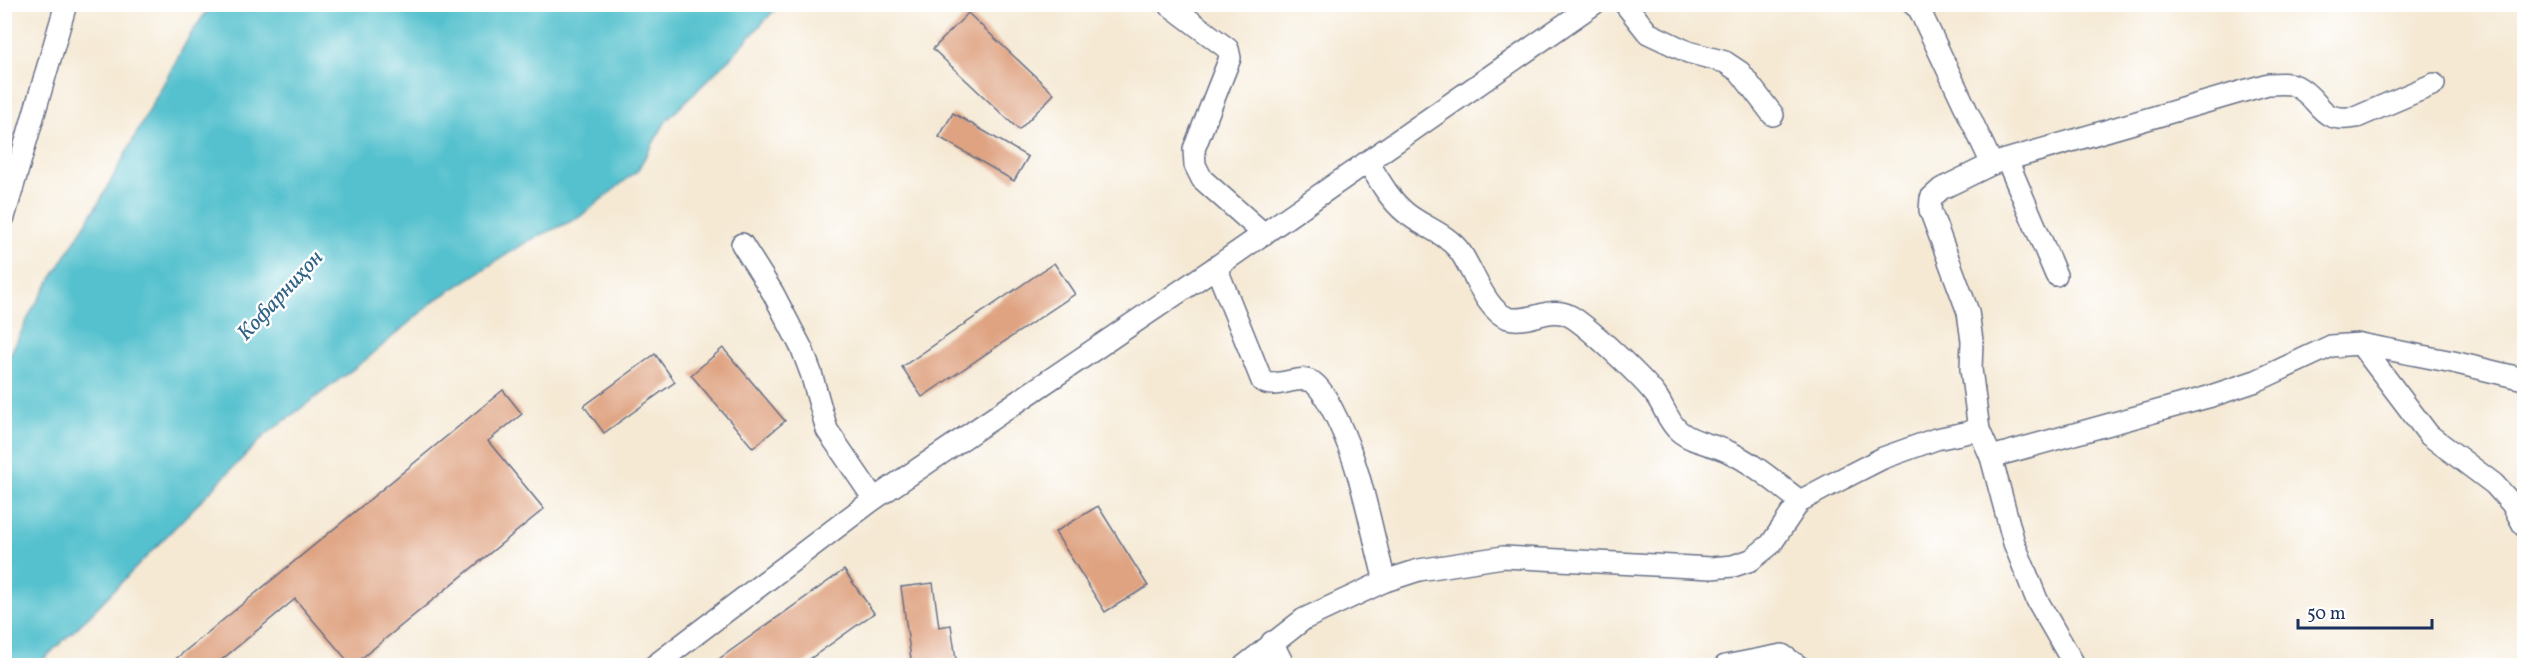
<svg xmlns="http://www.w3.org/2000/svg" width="2529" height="670" font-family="Vollkorn,serif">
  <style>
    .water { fill: #55c1ce; stroke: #387896; stroke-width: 1.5 }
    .building { fill: #dfa381 }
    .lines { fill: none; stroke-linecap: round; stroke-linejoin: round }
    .minor-casing { stroke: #677087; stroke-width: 24 }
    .minor { stroke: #fff; stroke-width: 21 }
    .labels { text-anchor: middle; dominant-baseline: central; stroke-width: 5; stroke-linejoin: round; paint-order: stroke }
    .water-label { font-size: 22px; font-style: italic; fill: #2f6285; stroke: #fff }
  </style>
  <rect width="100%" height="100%" fill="#fff"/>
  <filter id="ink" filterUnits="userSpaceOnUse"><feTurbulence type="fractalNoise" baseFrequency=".0167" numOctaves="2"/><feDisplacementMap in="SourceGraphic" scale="12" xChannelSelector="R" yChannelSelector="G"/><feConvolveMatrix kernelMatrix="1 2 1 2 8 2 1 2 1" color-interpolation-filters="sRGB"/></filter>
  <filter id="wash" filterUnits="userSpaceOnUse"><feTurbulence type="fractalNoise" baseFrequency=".008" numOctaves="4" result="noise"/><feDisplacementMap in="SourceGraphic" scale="24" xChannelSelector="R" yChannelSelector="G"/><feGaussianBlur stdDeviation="1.35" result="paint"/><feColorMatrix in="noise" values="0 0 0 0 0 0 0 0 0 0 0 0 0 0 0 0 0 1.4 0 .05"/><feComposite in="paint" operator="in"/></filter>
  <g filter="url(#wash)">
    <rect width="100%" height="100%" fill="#f5e9d4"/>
    <polygon class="water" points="211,5 779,5 734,54 666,121 637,171 578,218 528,241 434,301 368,358 264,436 79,626 37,665 5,665 5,365 32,310 101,199 189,37"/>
    <g id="blocks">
      <g class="building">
        <polygon points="968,13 1054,94 1019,130 933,49"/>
        <polygon points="953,113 1028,157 1014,181 939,137"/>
        <polygon points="1054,263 1075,294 922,397 902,367"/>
        <polygon points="723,348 785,421 753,448 691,375"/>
        <polygon points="655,354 675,382 604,433 584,406"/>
        <polygon points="503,390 522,414 488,441 544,509 352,666 295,599 214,666 167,666"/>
        <polygon points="1098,506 1148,586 1105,612 1055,532"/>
        <polygon points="844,570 874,613 800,666 709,666"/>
        <polygon points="933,583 939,627 951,625 957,666 912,666 901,587"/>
      </g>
    </g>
  </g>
  <g filter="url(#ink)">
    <use href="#blocks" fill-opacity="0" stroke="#677087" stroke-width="1.5"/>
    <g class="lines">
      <defs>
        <g id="minor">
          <polyline points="1168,4 1228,49 1230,58 1194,149 1195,165 1202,179 1264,234"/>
          <polyline points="1625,4 1648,33 1688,52 1725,62 1740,72 1773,115"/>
          <path d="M1913,4L1919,9L1992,164L2268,84C2277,84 2288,82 2296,86C2323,100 2317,124 2357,117L2434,84"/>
          <polyline points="2007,160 2056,275"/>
          <path d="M1368,162C1379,180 1389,199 1406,213C1423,227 1447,233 1461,253C1473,270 1486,311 1508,318C1529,324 1550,305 1570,316C1587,325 1645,380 1657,397C1664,407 1669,423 1679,431C1693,443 1713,444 1729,452C1755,464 1777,484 1800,501"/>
          <polyline points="1992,164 1941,189 1931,198 1930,210 1968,312 1972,341 1971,369 1979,430 1991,457 2014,543 2037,600 2075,666"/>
          <polyline points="4,217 66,4"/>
          <polyline points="742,244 773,293 802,349 811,373 827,430 874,499"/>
          <path d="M1216,267L1262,381C1277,391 1300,371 1315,384C1324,392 1331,407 1337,419C1362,470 1370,526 1385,581"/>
          <polyline points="2360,344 2429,435 2494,484 2512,504 2524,526"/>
          <polyline points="1991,457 2208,397 2256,381 2331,346 2360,344 2453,362 2524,379"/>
          <polyline points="1272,642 1284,666"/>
          <polyline points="654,666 874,499 1216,267 1594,4"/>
          <polyline points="1244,666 1304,619 1385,581 1419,570 1503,557 1711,568 1733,566 1751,560 1771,544 1800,501 1830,485 1883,458 1936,439 1979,430"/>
          <polyline points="1725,666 1782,655 1798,666"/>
        </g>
      </defs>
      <use href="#minor" class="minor-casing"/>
      <use href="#minor" class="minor"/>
    </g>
  </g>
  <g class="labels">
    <g class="water-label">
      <text transform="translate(281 296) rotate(-47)">Кофарниҳон</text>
    </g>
  </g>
  <rect width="2529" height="670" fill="none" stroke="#fff" stroke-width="24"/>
  <path d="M2298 619v9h134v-9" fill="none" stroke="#1b2f5e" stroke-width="3"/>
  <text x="2307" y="619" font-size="18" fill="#1b2f5e" stroke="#ffffff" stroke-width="4.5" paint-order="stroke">50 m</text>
</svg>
